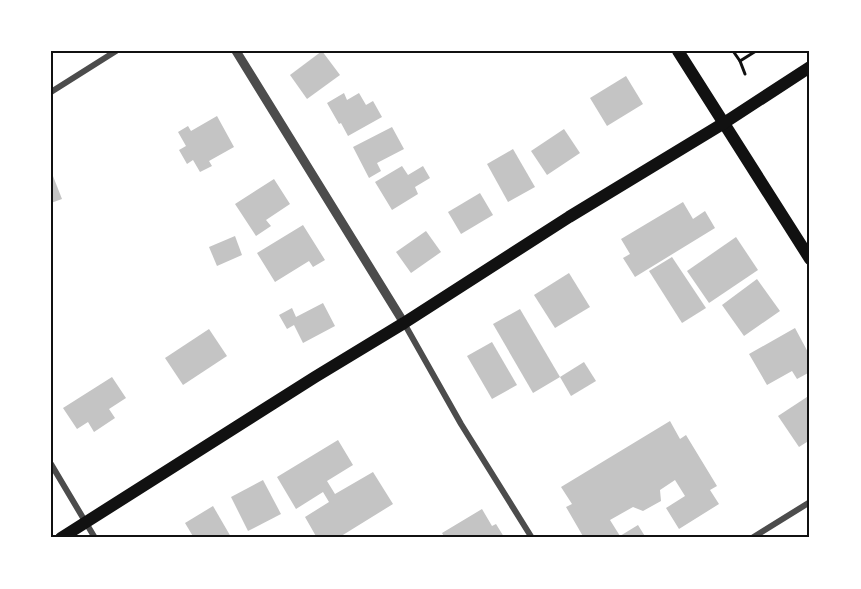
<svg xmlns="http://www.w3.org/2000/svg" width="861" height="589" font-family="'Crimson Pro',serif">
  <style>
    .building { fill: #c4c4c4 }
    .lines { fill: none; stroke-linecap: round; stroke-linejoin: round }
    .path { stroke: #111; stroke-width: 3 }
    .minor { stroke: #4c4c4c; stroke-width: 6 }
    .tertiary { stroke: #4c4c4c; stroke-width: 9 }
    .primary { stroke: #111; stroke-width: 12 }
    .neatline { fill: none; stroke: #111; stroke-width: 2 }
  </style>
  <rect width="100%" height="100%" fill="#fff"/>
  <g class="building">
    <polygon points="322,51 340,75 307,99 290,75"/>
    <polygon points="626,76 643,104 607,126 590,98"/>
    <polygon points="344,93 347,100 359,93 366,105 373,101 382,117 348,136 341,123 339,124 327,103"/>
    <polygon points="217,116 234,147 209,161 212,166 200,172 193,160 187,164 179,150 186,146 178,132 188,126 191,131"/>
    <polygon points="392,127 404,149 377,163 381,171 369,178 353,147"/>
    <polygon points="564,129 580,153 547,175 531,151"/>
    <polygon points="513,149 535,187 508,202 487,164"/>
    <polygon points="402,166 408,175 423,166 430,178 415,187 418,194 392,210 375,182"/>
    <polygon points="51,171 62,199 51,203"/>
    <polygon points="274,179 290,204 266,220 271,226 256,236 235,204"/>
    <polygon points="480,193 493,215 461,234 448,212"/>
    <polygon points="683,202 693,219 705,211 715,228 635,277 623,258 630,254 621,239"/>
    <polygon points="303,225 325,260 313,267 309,261 275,282 257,253"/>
    <polygon points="426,231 441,252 411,273 396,252"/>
    <polygon points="235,236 242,255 217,266 209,247"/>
    <polygon points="736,237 758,270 709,303 687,271"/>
    <polygon points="672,257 706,308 682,323 649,271"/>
    <polygon points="569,273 590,307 555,328 534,295"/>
    <polygon points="757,279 780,311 744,336 722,305"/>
    <polygon points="323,303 335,326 303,343 294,325 287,329 279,315 292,308 296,317"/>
    <polygon points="520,309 560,377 533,393 493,324"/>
    <polygon points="795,328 810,356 810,372 797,379 792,371 767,385 749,354"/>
    <polygon points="209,329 227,356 183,385 165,358"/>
    <polygon points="492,342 517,385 492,399 467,356"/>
    <polygon points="584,362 596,381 571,396 560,377"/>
    <polygon points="112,377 126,398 109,409 115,418 94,432 88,422 77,429 63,408"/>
    <polygon points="810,395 810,440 799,447 778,416"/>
    <polygon points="670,421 680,439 686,435 717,486 710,490 719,504 679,529 666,508 685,496 675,480 660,490 661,501 643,511 633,507 610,520 620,536 638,525 646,538 584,538 566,507 572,504 561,487"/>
    <polygon points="338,440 353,465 327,481 335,494 373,472 393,504 338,538 317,538 305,517 329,502 323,492 296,509 277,477"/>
    <polygon points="263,480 281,514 248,531 231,497"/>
    <polygon points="213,506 231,537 229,538 194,538 185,523"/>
    <polygon points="482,509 492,526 496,524 504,537 501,538 445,538 442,533"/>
  </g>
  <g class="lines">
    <g class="path">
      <polyline points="733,51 740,61 745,74"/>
      <polyline points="740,61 756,51"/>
    </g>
    <g class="minor">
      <polyline points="51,92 116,51"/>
      <polyline points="404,323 461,424 532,538"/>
      <polyline points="51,464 95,538"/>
      <polyline points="752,538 810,502"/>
    </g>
    <polyline class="tertiary" points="236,51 404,323"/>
    <g class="primary">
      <polyline points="678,51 810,259"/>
      <polyline points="61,538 315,377 404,323 569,217 724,123 810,67"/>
    </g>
  </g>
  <rect width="861" height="589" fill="none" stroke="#ffffff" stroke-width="105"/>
  <rect x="52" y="52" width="756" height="484" class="neatline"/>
</svg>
